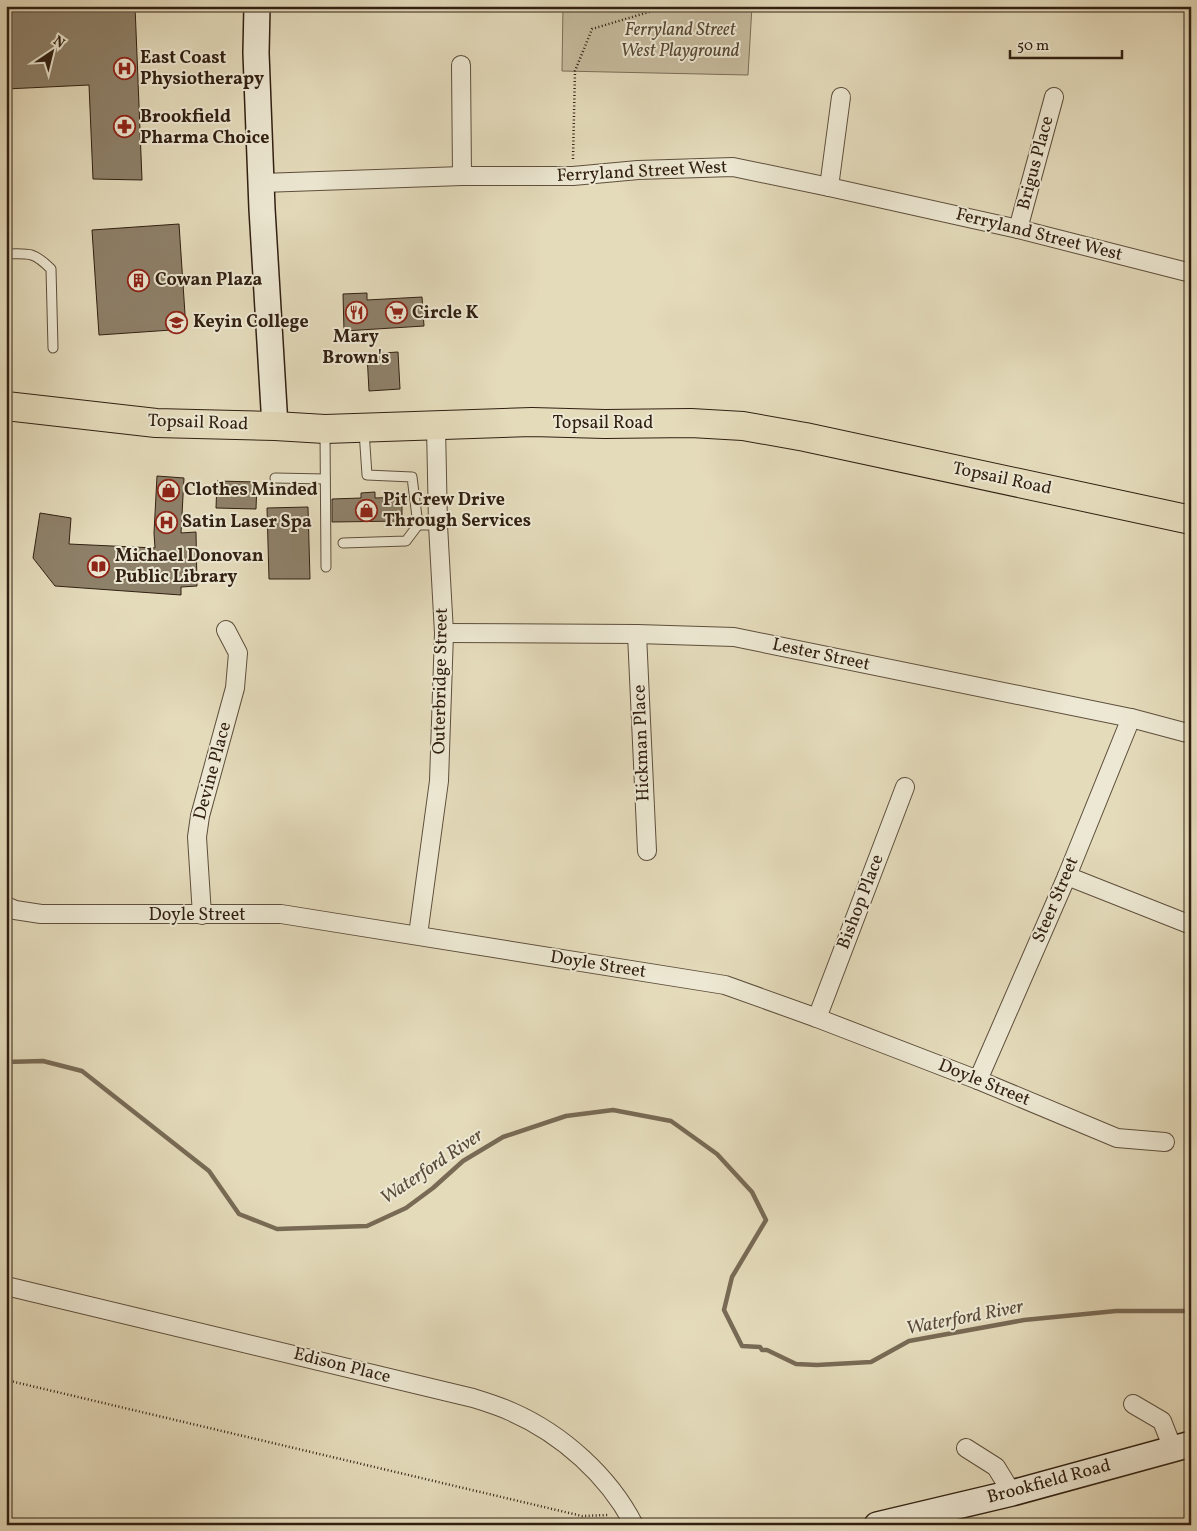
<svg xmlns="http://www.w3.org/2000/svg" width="1197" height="1531" font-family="Vollkorn,serif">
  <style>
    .green { fill: #c6bb9e; stroke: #7c6e58 }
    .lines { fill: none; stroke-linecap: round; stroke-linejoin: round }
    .stream { stroke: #786a55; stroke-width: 4.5 }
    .building { fill: #8e816a; stroke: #312012 }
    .lane-casing { stroke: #5e4f3c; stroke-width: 11 }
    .street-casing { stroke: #5e4f3c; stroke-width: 20 }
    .secondary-casing { stroke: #312012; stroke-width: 28 }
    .primary-casing { stroke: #312012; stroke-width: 30 }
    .path { stroke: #312012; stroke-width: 2.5; stroke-dasharray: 1 2.5; stroke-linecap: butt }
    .lane { stroke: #ede8d3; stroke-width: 9 }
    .street { stroke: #ede8d3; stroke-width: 18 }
    .secondary { stroke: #ede8d3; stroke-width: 25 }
    .primary { stroke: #e4dbbb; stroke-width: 28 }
    .labels { text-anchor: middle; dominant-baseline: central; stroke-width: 4; stroke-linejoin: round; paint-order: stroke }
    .park-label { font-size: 18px; font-style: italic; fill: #564735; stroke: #ede8d3 }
    .poi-label { font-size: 18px; font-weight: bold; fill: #312012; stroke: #ede8d3; text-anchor: start }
    .street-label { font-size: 18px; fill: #312012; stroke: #ede8d3 }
    .water-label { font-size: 19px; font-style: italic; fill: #5a4b39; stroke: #ede8d3 }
  </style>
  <rect width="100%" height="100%" fill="#e4dbbb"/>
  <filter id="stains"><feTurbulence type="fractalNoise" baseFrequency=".004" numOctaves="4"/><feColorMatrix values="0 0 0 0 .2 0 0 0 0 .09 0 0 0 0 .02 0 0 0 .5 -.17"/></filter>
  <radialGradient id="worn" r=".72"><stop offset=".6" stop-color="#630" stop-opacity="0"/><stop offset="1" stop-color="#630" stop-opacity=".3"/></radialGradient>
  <polygon class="green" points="563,6 752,6 748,75 562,71"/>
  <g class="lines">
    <polyline class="stream" points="6,1062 43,1061 82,1071 209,1171 239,1214 277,1229 367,1226 406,1208 433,1188 463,1161 503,1137 566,1116 613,1110 671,1121 717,1154 752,1192 766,1220 732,1277 724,1310 742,1346 760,1347 762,1350 767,1350 796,1364 817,1365 871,1362 909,1341 1024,1320 1116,1311 1191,1311"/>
  </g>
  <g class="building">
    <polygon points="6,6 135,6 142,180 93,179 89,85 6,89"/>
    <polygon points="179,224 186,329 99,335 92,230"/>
    <polygon points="367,293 367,300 422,297 424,326 344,331 343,294"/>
    <polygon points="398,352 400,389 369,391 367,354"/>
    <polygon points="157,476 184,478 181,533 196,532 197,586 181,587 181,595 55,586 33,558 40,513 71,518 69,544 155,548 154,533"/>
    <polygon points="217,481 257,482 256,509 216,508"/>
    <polygon points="375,492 375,498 402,497 402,521 332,522 332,499 361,498 361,493"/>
    <polygon points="308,507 310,579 269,579 267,508"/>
  </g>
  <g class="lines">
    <defs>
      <g id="lane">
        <path d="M6,254C29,253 34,252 51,269L53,348"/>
        <polyline points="364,431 367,475 412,477 418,525 438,525"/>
        <polyline points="325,432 326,567"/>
        <polyline points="275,478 325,479"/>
        <polyline points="343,543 406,541 418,525"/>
      </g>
      <g id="street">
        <polyline points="461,65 462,176"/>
        <polyline points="262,183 462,176 573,176 638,170 733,167 829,187 1018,229 1191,273"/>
        <polyline points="829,187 841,97"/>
        <polyline points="1018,229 1054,97"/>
        <polyline points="444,633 637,634 734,637 1131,718 1191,734"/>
        <polyline points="637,634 647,851"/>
        <polyline points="1067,876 1191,925"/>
        <polyline points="6,906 15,910 41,914 281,914 725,985 817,1018 978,1080 1117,1138 1165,1142"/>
        <polyline points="202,915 197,837 200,816 235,688 238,653 226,630"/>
        <polyline points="418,935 439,781 444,633 438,525 436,426"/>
        <polyline points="817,1018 905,787"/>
        <polyline points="978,1080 1067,876 1131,718"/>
        <path d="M6,1286L473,1398C486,1402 499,1406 512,1412C562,1434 609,1476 634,1525"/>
        <polyline points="1133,1404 1162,1421 1173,1449"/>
        <polyline points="966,1448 996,1467 1012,1493"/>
      </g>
      <g id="secondary">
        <polyline points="257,6 256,53 262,209 275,426"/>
        <polyline points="877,1525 1012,1493 1191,1444"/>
      </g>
      <polyline id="primary" points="6,406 156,423 275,426 325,429 532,422 605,424 691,423 743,426 805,437 1191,520"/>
    </defs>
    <use href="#lane" class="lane-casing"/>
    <use href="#street" class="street-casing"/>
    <use href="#secondary" class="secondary-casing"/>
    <use href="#primary" class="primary-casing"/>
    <g class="path">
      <polyline points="573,159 575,71 592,29 669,6"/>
      <polyline points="6,1380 582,1516 609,1515"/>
    </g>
    <use href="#lane" class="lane"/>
    <use href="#street" class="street"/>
    <use href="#secondary" class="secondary"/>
    <use href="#primary" class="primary"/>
  </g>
  <defs>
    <symbol id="hospital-ring" viewBox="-11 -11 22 22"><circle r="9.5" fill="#ede8d3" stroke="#8f2418" stroke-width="1.5"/><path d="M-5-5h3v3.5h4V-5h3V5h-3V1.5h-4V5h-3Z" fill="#8f2418"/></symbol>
    <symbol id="pharmacy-ring" viewBox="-11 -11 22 22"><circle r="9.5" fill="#ede8d3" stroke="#8f2418" stroke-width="1.5"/><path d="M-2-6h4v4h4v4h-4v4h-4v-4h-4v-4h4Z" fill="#8f2418"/></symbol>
    <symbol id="building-ring" viewBox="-11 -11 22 22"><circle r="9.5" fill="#ede8d3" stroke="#8f2418" stroke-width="1.5"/><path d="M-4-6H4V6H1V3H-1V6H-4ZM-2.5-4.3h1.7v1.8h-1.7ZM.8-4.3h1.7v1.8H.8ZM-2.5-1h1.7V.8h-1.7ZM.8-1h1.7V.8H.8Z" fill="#8f2418"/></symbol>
    <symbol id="restaurant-ring" viewBox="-11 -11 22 22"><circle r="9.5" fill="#ede8d3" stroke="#8f2418" stroke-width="1.5"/><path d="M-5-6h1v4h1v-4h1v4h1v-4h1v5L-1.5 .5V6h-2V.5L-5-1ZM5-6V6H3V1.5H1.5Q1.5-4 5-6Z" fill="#8f2418"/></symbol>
    <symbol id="supermarket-ring" viewBox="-11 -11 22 22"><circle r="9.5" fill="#ede8d3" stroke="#8f2418" stroke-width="1.5"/><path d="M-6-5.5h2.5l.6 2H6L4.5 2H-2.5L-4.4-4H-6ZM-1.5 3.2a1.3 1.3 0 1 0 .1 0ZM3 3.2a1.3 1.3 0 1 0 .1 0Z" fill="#8f2418"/></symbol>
    <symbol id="university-ring" viewBox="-11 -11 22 22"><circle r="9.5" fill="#ede8d3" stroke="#8f2418" stroke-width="1.5"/><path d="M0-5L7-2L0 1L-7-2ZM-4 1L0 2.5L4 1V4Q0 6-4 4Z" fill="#8f2418"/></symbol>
    <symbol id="shop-ring" viewBox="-11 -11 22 22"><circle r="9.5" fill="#ede8d3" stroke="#8f2418" stroke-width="1.5"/><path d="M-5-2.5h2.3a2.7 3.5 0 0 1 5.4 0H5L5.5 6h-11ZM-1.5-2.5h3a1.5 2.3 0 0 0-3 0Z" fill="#8f2418"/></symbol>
    <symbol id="library-ring" viewBox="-11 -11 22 22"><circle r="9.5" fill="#ede8d3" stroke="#8f2418" stroke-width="1.5"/><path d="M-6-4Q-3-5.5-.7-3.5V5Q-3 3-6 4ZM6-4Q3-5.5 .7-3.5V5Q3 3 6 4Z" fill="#8f2418"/></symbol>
  </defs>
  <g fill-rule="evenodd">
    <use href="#hospital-ring" x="112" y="56" width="25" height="25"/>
    <use href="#pharmacy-ring" x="112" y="114" width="25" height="25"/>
    <use href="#building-ring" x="126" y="268" width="25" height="25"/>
    <use href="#restaurant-ring" x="344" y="300" width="25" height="25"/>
    <use href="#supermarket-ring" x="384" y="300" width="25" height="25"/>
    <use href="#university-ring" x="164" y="310" width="25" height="25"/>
    <use href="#shop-ring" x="156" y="478" width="25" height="25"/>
    <use href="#shop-ring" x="354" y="498" width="25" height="25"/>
    <use href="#hospital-ring" x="154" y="510" width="25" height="25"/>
    <use href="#library-ring" x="86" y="554" width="25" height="25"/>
  </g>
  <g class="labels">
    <g class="park-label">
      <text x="680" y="30">Ferryland Street<tspan x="680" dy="21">West Playground</tspan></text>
    </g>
    <g class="poi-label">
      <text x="140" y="58">East Coast<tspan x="140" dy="21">Physiotherapy</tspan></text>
      <text x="140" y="117">Brookfield<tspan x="140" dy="21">Pharma Choice</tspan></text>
      <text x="155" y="280">Cowan Plaza</text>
      <text x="412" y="313">Circle K</text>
      <text x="193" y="322">Keyin College</text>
      <text x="356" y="337" text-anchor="middle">Mary<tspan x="356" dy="21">Brown's</tspan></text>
      <text x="184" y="490">Clothes Minded</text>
      <text x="383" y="500">Pit Crew Drive<tspan x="383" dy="21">Through Services</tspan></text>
      <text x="182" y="522">Satin Laser Spa</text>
      <text x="115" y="556">Michael Donovan<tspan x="115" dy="21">Public Library</tspan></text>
    </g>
    <g class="street-label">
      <text transform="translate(1036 163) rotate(-75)">Brigus Place</text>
      <text transform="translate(642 172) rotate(-3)">Ferryland Street West</text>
      <text transform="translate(1039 235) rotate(14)">Ferryland Street West</text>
      <text transform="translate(198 423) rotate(2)">Topsail Road</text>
      <text x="603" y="423">Topsail Road</text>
      <text transform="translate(1002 479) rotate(12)">Topsail Road</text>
      <text transform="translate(821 655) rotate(12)">Lester Street</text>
      <text transform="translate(441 681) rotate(-89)">Outerbridge Street</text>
      <text transform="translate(642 743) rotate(-92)">Hickman Place</text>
      <text transform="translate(213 771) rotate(-75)">Devine Place</text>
      <text transform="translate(1056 900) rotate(-67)">Steer Street</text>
      <text transform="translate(861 902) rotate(-69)">Bishop Place</text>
      <text x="197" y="915">Doyle Street</text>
      <text transform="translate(598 965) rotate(9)">Doyle Street</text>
      <text transform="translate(984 1083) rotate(22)">Doyle Street</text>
      <text transform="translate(342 1366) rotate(14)">Edison Place</text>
      <text transform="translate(1049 1482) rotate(-15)">Brookfield Road</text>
    </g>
    <g class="water-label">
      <text transform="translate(432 1167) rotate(-34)">Waterford River</text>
      <text transform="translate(965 1318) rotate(-11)">Waterford River</text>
    </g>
  </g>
  <rect width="1197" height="1531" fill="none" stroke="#e4dbbb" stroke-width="25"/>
  <rect x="8" y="8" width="1182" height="1516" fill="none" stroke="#312012" stroke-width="2.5"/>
  <rect x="12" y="12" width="1172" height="1506" fill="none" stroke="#312012"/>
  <g transform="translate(52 52) rotate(35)" stroke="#ede8d3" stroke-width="4" paint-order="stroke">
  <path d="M0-4L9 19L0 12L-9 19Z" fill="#312012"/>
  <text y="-8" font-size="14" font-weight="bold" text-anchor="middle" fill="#312012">N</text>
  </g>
  <path d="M1010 50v8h112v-8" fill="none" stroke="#312012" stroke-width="2.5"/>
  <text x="1017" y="50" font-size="15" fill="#312012" stroke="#ede8d3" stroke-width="4" paint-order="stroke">50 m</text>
  <rect width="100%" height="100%" filter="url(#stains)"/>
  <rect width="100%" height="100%" fill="url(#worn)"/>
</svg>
